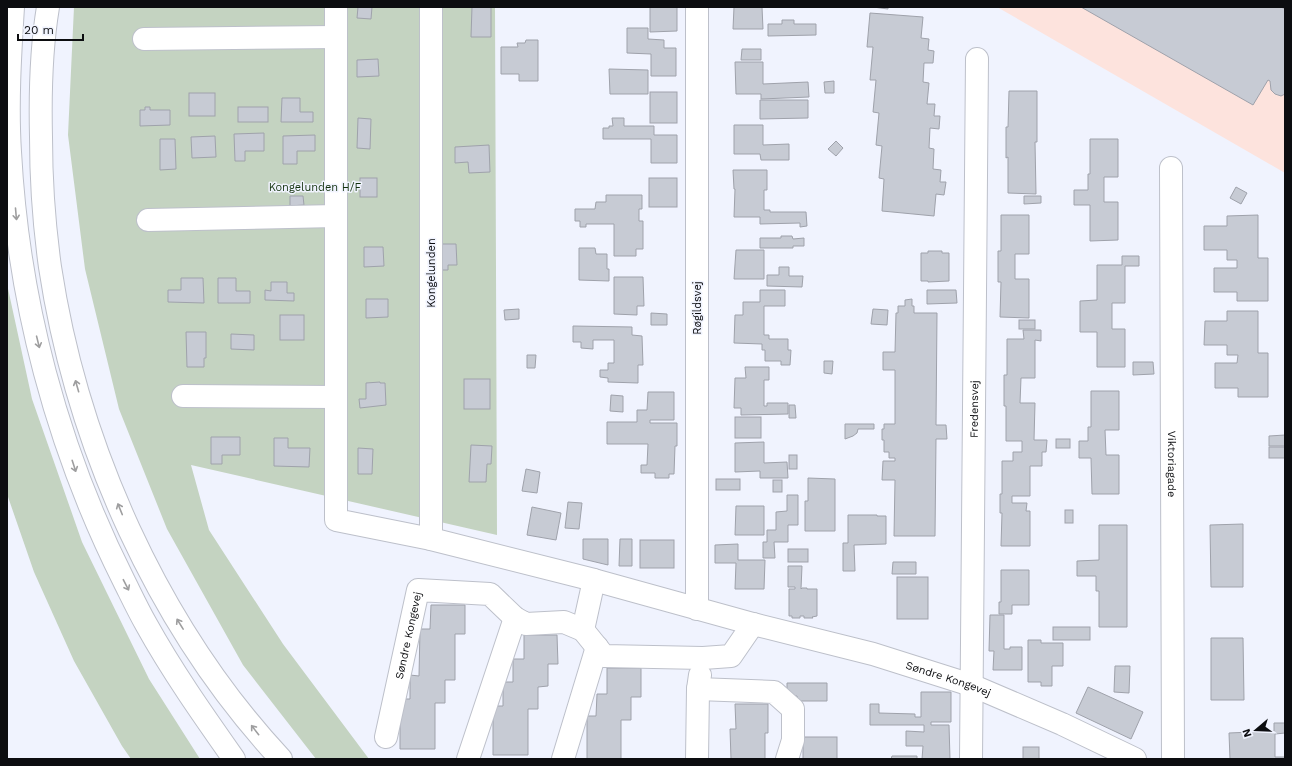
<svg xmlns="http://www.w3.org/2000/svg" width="1292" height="766" font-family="'Work Sans',sans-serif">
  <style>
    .industrial { fill: #fde3dd }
    .green { fill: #c4d3c1 }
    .building { fill: #c7cbd4; stroke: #9fa2ab }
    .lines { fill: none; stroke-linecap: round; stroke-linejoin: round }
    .minor-casing { stroke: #bdc0ca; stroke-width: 24 }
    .highway-casing { stroke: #bdc0ca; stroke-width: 24 }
    .minor { stroke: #fff; stroke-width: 22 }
    .highway { stroke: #fff; stroke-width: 22 }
    .oneway { stroke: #9e9e9f }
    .labels { text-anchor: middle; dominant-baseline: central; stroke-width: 3; stroke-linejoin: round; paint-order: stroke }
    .park-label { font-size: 11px; fill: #13320d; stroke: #f0f3fe }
    .street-label { font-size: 11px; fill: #0c0d10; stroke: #f0f3fe }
  </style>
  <rect width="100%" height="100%" fill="#f0f3fe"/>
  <polygon class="industrial" points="997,7 1285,7 1285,173"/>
  <g class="green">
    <polygon points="74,7 495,7 497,535 191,465 209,530 283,644 369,759 316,759 243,665 167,529 119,409 85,269 68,135"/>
    <polygon points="7,284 32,399 82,542 149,679 200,759 131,759 122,746 74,661 34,572 7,494"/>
  </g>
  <g class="building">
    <polygon points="358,7 372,7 371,19 357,18"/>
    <polygon points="472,7 491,7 491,37 471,37"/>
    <polygon points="650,7 677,7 677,31 650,32"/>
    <polygon points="734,7 762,7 763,29 733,29"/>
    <polygon points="873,7 888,7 888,9"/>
    <polygon points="1081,7 1281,7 1285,9 1285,94 1281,96 1275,94 1271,90 1270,81 1268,80 1253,105"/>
    <polygon points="870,13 923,17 921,38 929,39 928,50 934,51 933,63 924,63 923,82 929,83 927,104 935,104 934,116 940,116 939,129 930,128 929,148 934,149 933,169 941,170 940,182 946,182 944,195 936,194 934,216 882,211 884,179 879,178 882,146 876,145 879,113 873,112 876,80 870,80 873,47 867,47"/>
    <polygon points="782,20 794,20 794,24 816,24 816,35 768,36 768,24 782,24"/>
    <polygon points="627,28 648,28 648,39 664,40 664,48 676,48 676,76 651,76 651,54 627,53"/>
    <polygon points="526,40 538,40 538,81 519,81 519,74 501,74 501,47 518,47 517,43 525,43"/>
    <polygon points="742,49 761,49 761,60 741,60"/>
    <polygon points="378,59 379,76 357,77 357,60"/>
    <polygon points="735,62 763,62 763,84 808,82 809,97 761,99 761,94 736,94"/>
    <polygon points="609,69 648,70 648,94 610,94"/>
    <polygon points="834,81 834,93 825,93 824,82"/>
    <polygon points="1009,91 1037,91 1037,142 1035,142 1036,194 1008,193 1008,157 1006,158 1006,127 1008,127"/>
    <rect x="650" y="92" width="27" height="31"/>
    <rect x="189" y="93" width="26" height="23"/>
    <polygon points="282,98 300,98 300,112 313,112 313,122 281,122"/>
    <polygon points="760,100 808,100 808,118 760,119"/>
    <polygon points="145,107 150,107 150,110 170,110 170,125 140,126 140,110 145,110"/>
    <rect x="238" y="107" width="30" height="15"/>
    <polygon points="358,118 371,119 370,149 357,148"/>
    <polygon points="612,118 624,118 624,126 654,126 654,135 677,135 677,163 651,163 651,139 603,139 603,128 609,128 609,126 613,126"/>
    <polygon points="734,125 763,125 763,145 789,144 789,160 761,160 760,154 734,154"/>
    <polygon points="264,133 264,151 245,151 245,161 235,161 234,134"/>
    <polygon points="315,135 315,151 297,151 297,164 283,164 283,136"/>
    <polygon points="215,136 216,157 192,158 191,137"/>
    <polygon points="160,139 175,139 176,169 160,170"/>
    <polygon points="1090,139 1118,139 1118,177 1104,177 1104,202 1118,202 1118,240 1090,241 1090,205 1074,205 1074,190 1088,190 1088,174 1090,174"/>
    <polygon points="836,141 843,148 836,156 828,149"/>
    <polygon points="489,145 490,172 469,173 468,162 455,163 455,147"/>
    <polygon points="733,170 767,170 767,190 764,190 764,210 770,210 770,212 806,212 807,226 800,227 800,223 760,224 760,217 734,217 735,189 734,189"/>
    <rect x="360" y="178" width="17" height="19"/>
    <rect x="649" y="178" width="28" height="29"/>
    <polygon points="1236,187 1247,193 1241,204 1230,198"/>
    <polygon points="606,195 642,195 642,209 639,209 639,221 643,221 643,249 636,249 636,256 614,256 614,224 586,224 586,227 580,227 580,221 575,221 575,209 595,209 596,202 606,202"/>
    <polygon points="290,196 303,196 304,205 290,206"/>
    <polygon points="1024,196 1041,196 1041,203 1024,204"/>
    <polygon points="1001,215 1029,215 1029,254 1015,254 1015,279 1029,279 1029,318 1000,317 1001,282 998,282 998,251 1001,251"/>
    <polygon points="1258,215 1258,258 1268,258 1268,301 1237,301 1237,292 1214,292 1214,268 1237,268 1237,260 1227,260 1227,250 1204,250 1204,226 1227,226 1227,216"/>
    <polygon points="781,236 792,236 793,239 804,238 804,246 793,246 793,248 760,248 760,238 781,238"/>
    <polygon points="441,244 456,244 457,265 448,265 448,270 442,270"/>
    <polygon points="364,247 383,247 384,266 364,267"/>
    <polygon points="579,248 595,248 596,254 607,254 607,269 609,269 609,281 579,280"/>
    <polygon points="736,250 764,250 764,279 734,279"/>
    <polygon points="928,251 942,251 942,253 949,253 949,281 928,282 928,281 921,281 921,253 928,253"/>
    <polygon points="1122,256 1139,256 1139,266 1125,266 1125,303 1112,303 1112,329 1125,329 1125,367 1097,367 1097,332 1080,332 1080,301 1097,300 1097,265 1122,265"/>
    <polygon points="779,267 789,267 789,276 803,276 802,287 767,286 767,275 779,275"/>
    <polygon points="614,277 643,277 644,306 637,306 637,315 614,314"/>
    <polygon points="181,278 203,278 204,303 168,302 168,290 181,290"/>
    <polygon points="218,278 236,278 236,291 250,291 250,303 218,303"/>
    <polygon points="271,282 287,282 287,293 294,293 294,301 265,300 265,290 271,291"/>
    <polygon points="760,290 785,290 785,306 764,306 764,335 769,335 769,339 788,339 788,350 791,350 790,365 781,365 781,361 765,361 765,350 762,350 762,344 734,343 735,315 743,315 743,302 760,302"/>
    <polygon points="927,290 956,290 957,303 927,304"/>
    <polygon points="366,299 388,299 388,317 366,318"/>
    <polygon points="912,299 912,306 914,306 914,313 937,313 936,425 946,425 947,439 936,439 935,536 894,536 895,480 882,480 883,461 895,461 895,458 889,458 889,452 884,452 884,440 882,440 882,429 884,429 884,424 895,424 895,370 883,370 883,352 895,352 896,313 898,313 898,306 905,306 905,300"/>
    <polygon points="519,309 519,319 505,320 504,310"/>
    <polygon points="873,309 888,310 887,325 871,324"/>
    <polygon points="1227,311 1258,311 1258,353 1268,353 1268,397 1238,397 1238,388 1215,388 1215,363 1237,363 1238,355 1227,355 1227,345 1204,345 1205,321 1227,321"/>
    <polygon points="651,313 667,314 667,325 651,325"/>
    <rect x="280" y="315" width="24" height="25"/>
    <rect x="1019" y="320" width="16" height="9"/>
    <polygon points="573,326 632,327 632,335 642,336 643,365 638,365 638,383 608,382 608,378 600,377 600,370 608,370 608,363 614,363 614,340 593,340 593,349 581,348 581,342 573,342"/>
    <polygon points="1023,330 1041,330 1041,341 1035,340 1035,378 1021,378 1020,403 1035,403 1034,440 1047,440 1046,452 1042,452 1042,466 1030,466 1030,496 1012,496 1012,503 1027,503 1026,511 1030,511 1030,546 1001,546 1002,513 1000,513 1000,494 1002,494 1002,461 1013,461 1013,452 1022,452 1022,441 1006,441 1006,406 1004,406 1004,375 1007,375 1007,339 1024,339"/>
    <polygon points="186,332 206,332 206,358 204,358 204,367 187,367"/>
    <polygon points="231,334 254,335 254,350 231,349"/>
    <polygon points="527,355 536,355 535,368 527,368"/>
    <polygon points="824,361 833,361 832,374 824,373"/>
    <polygon points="1133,362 1153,362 1154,374 1133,375"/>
    <polygon points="745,367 769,367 769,380 764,380 764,406 767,406 767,403 788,403 788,414 741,415 741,408 734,408 735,378 746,378"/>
    <rect x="464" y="379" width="26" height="30"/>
    <polygon points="380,382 380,383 385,383 386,405 360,408 359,399 366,399 366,383"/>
    <polygon points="1091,391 1119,391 1119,430 1105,430 1106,455 1119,455 1119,494 1092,494 1091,458 1079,458 1079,441 1088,441 1088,427 1091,427"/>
    <polygon points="648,392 674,392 674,420 650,420 650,423 677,423 677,446 675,446 674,474 669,474 669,478 655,478 655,473 641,473 641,465 647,465 648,444 607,444 607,422 637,422 637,410 647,410"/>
    <polygon points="611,395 623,396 623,412 610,411"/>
    <polygon points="789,405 795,405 796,418 789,418"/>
    <rect x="735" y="417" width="26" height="21"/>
    <polygon points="845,424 874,424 874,429 858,429 857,433 853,436 845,439"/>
    <polygon points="1285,435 1285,446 1269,446 1269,436"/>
    <polygon points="211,437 240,437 240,455 222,455 222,464 211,464"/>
    <polygon points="274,438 288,438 288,448 310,448 309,467 274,466"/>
    <rect x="1056" y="439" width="14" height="9"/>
    <polygon points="764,442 764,463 787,462 788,478 760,478 760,471 735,472 735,443"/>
    <polygon points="471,445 492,446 491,464 487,464 486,482 469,482"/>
    <rect x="1269" y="447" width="16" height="11"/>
    <polygon points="358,448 373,449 372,474 358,474"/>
    <rect x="789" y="455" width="8" height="14"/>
    <polygon points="526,469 540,472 537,493 522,491"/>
    <polygon points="808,478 835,479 835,531 805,531 805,501 808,501"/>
    <rect x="716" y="479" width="24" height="11"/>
    <rect x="773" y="480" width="9" height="12"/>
    <polygon points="787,495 798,495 798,525 788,525 788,542 774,542 775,558 763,558 763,542 767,542 767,530 776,530 776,512 787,511"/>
    <polygon points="568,502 582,503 579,529 565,528"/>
    <polygon points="736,506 764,506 764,535 735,535"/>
    <polygon points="532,507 561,513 556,540 527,535"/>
    <rect x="1065" y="510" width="8" height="13"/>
    <polygon points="848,515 877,515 877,516 886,516 886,544 854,545 855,571 843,571 843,543 848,543"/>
    <polygon points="1243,524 1243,587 1211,587 1210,525"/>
    <polygon points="1099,525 1127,525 1127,627 1099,627 1099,591 1096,591 1096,576 1077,576 1077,561 1099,560"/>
    <polygon points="583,539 608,539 608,565 583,559"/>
    <polygon points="620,539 632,539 632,566 619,566"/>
    <rect x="640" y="540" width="34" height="28"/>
    <polygon points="738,544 738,560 765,560 764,589 735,589 736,563 715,563 715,545"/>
    <rect x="788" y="549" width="20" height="13"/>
    <polygon points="893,562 916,562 916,574 892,574"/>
    <polygon points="788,566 802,566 801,589 802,588 807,588 807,589 817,589 817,616 812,617 813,618 804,618 804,616 800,616 800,618 792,618 792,616 789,616 789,589 795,589 795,587 788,587"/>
    <polygon points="1001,570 1029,570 1029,605 1012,605 1012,614 999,614 999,602 1001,602"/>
    <rect x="897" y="577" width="31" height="42"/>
    <polygon points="431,605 465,605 465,634 455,634 455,680 445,680 445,703 435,703 435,749 400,749 400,699 410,699 410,675 419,676 420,629 430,629"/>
    <polygon points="990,615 1004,615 1004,649 1010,649 1010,647 1022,647 1022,670 993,670 994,651 989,651"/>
    <rect x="1053" y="627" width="37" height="13"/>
    <polygon points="524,635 557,635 558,664 548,664 548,686 538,687 538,709 528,709 528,755 493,755 493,706 503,706 503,682 513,682 513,659 524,659"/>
    <polygon points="1211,638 1243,638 1244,700 1211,700"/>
    <polygon points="1028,640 1041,640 1041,643 1063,643 1063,666 1052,666 1052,686 1041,686 1041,682 1028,682"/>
    <polygon points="1115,666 1130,666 1129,693 1114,692"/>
    <polygon points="607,668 641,668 641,697 631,697 631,720 621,720 621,759 587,759 587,716 596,716 597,694 607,694"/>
    <polygon points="787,683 827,683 827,701 798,701 797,696 787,696"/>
    <polygon points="1088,687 1143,712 1131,739 1076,713"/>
    <polygon points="921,692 951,692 951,722 931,722 931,725 949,725 950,759 922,759 923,746 906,746 906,731 924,732 924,725 870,725 870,704 879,704 879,713 915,714 915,717 921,717"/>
    <polygon points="735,704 768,704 768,733 765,733 765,759 731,759 730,729 736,729"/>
    <polygon points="1274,723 1285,723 1285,733 1275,734 1275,757 1285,757 1285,759 1230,759 1229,733 1274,731"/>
    <rect x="803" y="737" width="34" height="22"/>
    <rect x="1023" y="747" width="16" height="12"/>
    <polygon points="892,756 917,756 917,759 891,759"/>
  </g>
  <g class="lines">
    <defs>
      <g id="minor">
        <path id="s1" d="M336,7V520L431,539L594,580L753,624L873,654L971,685L1062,724L1135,759"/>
        <polyline points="144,39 336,37"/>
        <path id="s2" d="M1171,168L1173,759"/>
        <polyline points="148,220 336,216"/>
        <polyline points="183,396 336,397"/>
        <polyline points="431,539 431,7"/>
        <polyline points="697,609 697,7"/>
        <polyline points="583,630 594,580"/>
        <polyline points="698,689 774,692 793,709 793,740 787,759"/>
        <path id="s3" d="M386,737L418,590L490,594L515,618L526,624L564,622L583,630L604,656L703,658L731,656L753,624"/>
        <polyline points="468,759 515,618"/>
        <polyline points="563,759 597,647"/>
        <polyline points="697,759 698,689 700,675"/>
        <path id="s4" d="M971,759L977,59"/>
      </g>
      <g id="highway">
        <path d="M13,7C10,55 7,104 10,152C18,301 57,448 124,581C131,595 138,610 146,624C172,671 203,715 234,759"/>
        <path d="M48,7C41,49 40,95 41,137C41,181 44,224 50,267C77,445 158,627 281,759"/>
      </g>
    </defs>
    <use href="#minor" class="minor-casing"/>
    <use href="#highway" class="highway-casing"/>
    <use href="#minor" class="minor"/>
    <use href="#highway" class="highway"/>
  </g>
  <defs><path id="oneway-shaft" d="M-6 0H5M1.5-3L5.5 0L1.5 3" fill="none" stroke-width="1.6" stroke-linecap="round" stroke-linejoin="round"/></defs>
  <g class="oneway">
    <use href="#oneway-shaft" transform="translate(16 214) rotate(85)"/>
    <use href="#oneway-shaft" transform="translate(38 342) rotate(76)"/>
    <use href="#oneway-shaft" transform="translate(77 386) rotate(-106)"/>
    <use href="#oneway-shaft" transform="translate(74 466) rotate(72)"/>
    <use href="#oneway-shaft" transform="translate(120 509) rotate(-112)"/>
    <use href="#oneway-shaft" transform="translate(126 585) rotate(63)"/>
    <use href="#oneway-shaft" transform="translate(180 624) rotate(-122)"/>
    <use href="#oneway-shaft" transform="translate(255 730) rotate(-128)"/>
  </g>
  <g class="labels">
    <g class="park-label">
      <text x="315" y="187">Kongelunden H/F</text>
    </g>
    <g class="street-label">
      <text transform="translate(431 273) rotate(-90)">Kongelunden</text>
      <text transform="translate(697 308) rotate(-90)">Røgildsvej</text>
      <text stroke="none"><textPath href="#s4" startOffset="350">Fredensvej</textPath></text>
      <text stroke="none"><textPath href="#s2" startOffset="296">Viktoriagade</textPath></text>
      <text stroke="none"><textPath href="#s3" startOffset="104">Søndre Kongevej</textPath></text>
      <text stroke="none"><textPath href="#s1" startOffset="1146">Søndre Kongevej</textPath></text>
    </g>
  </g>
  <rect width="1292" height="766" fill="none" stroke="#0c0d10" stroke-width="16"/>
  <g transform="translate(1256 730) rotate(251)" stroke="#f0f3fe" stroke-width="3" paint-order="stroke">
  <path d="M0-3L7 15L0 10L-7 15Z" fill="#0c0d10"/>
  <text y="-6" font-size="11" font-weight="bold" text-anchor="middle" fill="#0c0d10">N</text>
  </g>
  <path d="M18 34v6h65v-6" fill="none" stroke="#0c0d10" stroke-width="2"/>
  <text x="24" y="34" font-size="12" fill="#0c0d10" stroke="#f0f3fe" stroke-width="3" paint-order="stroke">20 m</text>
</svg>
